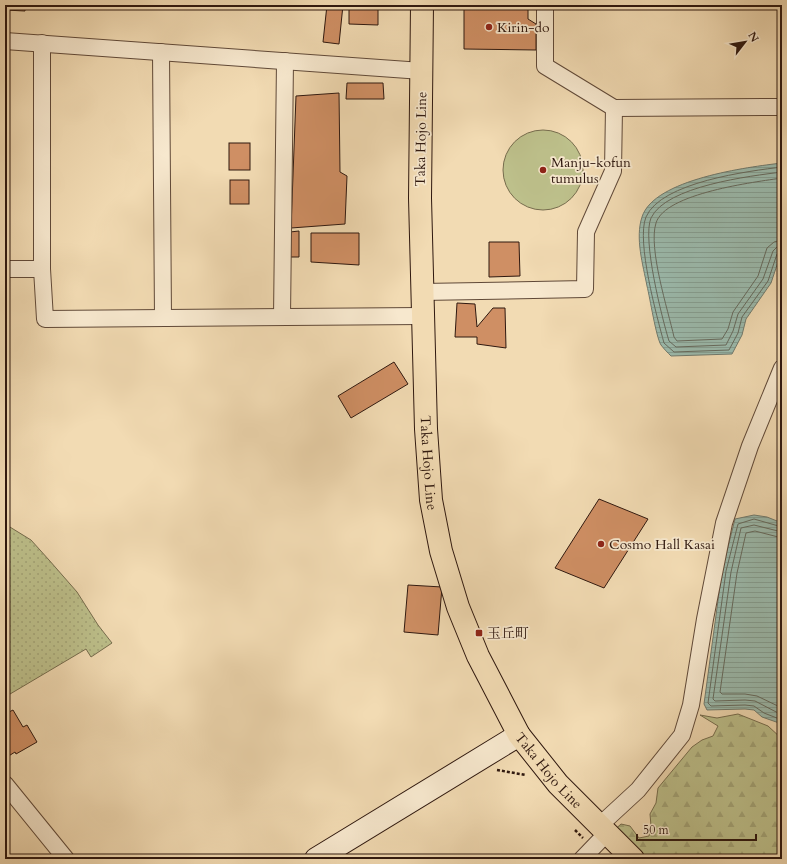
<svg xmlns="http://www.w3.org/2000/svg" width="787" height="864" font-family="Cardo,'Noto Serif JP',serif">
  <style>
    .grass { fill: #bdc08b; stroke: #766c4d }
    .forest { fill: url(#forest-firs); stroke: #766c4d }
    .park { fill: url(#park-dots); stroke: #766c4d }
    .water { fill: url(#water-rules); stroke: #707a6e }
    .lines { fill: none; stroke-linecap: round; stroke-linejoin: round }
    .shore { stroke: #656a5e; stroke-width: 1 }
    .building { fill: #cf8f64; stroke: #2f180f }
    .street-casing { stroke: #604938; stroke-width: 18 }
    .secondary-casing { stroke: #2f180f; stroke-width: 24 }
    .primary-casing { stroke: #2f180f; stroke-width: 24 }
    .path { stroke: #2f180f; stroke-width: 2.5; stroke-dasharray: 3 2; stroke-linecap: butt }
    .street { stroke: #f7e8ce; stroke-width: 16 }
    .secondary { stroke: #f7e8ce; stroke-width: 22 }
    .primary { stroke: #f2dbb3; stroke-width: 22 }
    .poi-dot { fill: #8f2418; stroke: #f7e8ce; stroke-width: 1.5 }
    .labels { text-anchor: middle; dominant-baseline: central; stroke-width: 3.5; stroke-linejoin: round; paint-order: stroke }
    .poi-label { font-size: 14px; fill: #2f180f; stroke: #f7e8ce; text-anchor: start }
    .street-label { font-size: 14px; fill: #2f180f; stroke: #f7e8ce }
  </style>
  <defs>
    <pattern id="forest-firs" width="22" height="20" patternUnits="userSpaceOnUse"><rect width="22" height="20" fill="#bdc08b"/><path d="M5 1l3.5 6h-7zM16 11l3.5 6h-7z" fill="#a3a477"/></pattern>
    <pattern id="park-dots" width="8" height="8" patternUnits="userSpaceOnUse"><rect width="8" height="8" fill="#bdc08b"/><path d="M2 2h.1M6 6h.1" fill="none" stroke="#a3a477" stroke-width="1.8" stroke-linecap="round"/></pattern>
    <pattern id="water-rules" width="6" height="5" patternUnits="userSpaceOnUse"><rect width="6" height="5" fill="#9bbbae"/><path d="M0 2.5h6" fill="none" stroke="#86a094"/></pattern>
  </defs>
  <rect width="100%" height="100%" fill="#f2dbb3"/>
  <filter id="stains"><feTurbulence type="fractalNoise" baseFrequency=".005" numOctaves="4"/><feColorMatrix values="0 0 0 0 .2 0 0 0 0 .09 0 0 0 0 .02 0 0 0 .5 -.17"/></filter>
  <radialGradient id="worn" r=".72"><stop offset=".6" stop-color="#630" stop-opacity="0"/><stop offset="1" stop-color="#630" stop-opacity=".3"/></radialGradient>
  <circle class="grass" cx="543" cy="170" r="40"/>
  <polygon class="forest" points="738,714 768,726 781,738 782,859 641,859 611,833 621,824 630,826 639,838 649,836 651,826 650,814 656,803 658,788 692,747 702,740 713,736 718,726 700,715 717,718"/>
  <polygon class="park" points="5,524 31,540 49,560 77,592 98,625 112,643 91,657 86,649 5,697"/>
  <g class="water">
    <path d="M782,163V250L771,283L746,319L742,335L732,354L671,356C668,353 664,349 661,345C656,337 650,298 647,286C643,265 635,238 642,217C654,179 748,167 782,163Z"/>
    <polygon points="754,515 767,517 782,523 782,724 762,717 754,710 745,709 707,710 704,704 722,571 735,519"/>
  </g>
  <g class="lines">
    <g class="shore">
      <path d="M782,167C749,171 661,182 646,217C636,241 657,317 664,343L674,352L729,350L738,333L742,317L768,281L777,254L782,251"/>
      <path d="M782,172C750,176 666,186 651,218C642,239 662,318 669,341L676,347L726,345L733,331L738,314L763,279L773,251L777,247L782,246"/>
      <path d="M782,178C755,182 665,193 656,223C648,248 668,310 674,337L677,341L722,339L728,329L733,312L758,276L767,248L774,242L782,240"/>
      <polyline points="782,527 754,519 738,524 726,571 708,703 711,706 745,705 754,706 764,713 782,720"/>
      <polyline points="782,532 754,525 741,528 731,572 713,699 715,701 745,700 755,701 782,715"/>
      <polyline points="782,538 755,531 746,533 737,573 720,692 722,694 745,694 757,696 782,708"/>
    </g>
  </g>
  <g class="building">
    <polygon points="5,5 25,5 25,11 5,10"/>
    <polygon points="327,5 343,5 339,44 323,42"/>
    <polygon points="349,5 378,5 378,25 349,24"/>
    <polygon points="464,7 528,8 528,19 536,24 536,50 464,49"/>
    <polygon points="347,83 383,83 384,99 346,99"/>
    <polygon points="339,93 340,172 347,176 345,224 291,228 296,96"/>
    <rect x="229" y="143" width="21" height="27"/>
    <rect x="230" y="180" width="19" height="24"/>
    <polygon points="299,231 299,257 289,257 290,232"/>
    <polygon points="311,233 359,233 359,265 311,262"/>
    <polygon points="489,242 519,242 520,276 489,277"/>
    <polygon points="457,303 475,304 477,327 493,308 505,308 506,348 477,344 477,337 455,337"/>
    <polygon points="394,362 408,384 351,418 338,396"/>
    <polygon points="599,499 648,519 604,588 555,568"/>
    <polygon points="408,585 442,587 438,635 404,632"/>
    <polygon points="13,710 23,727 27,725 37,742 16,754 15,752 7,757 5,754 5,714"/>
  </g>
  <g class="lines">
    <defs>
      <g id="street">
        <polyline points="545,5 545,66 614,108 782,107"/>
        <polyline points="5,41 422,71"/>
        <polyline points="42,43 42,269 45,319 422,316"/>
        <polyline points="161,52 163,318"/>
        <polyline points="5,269 42,269"/>
        <polyline points="422,292 585,289 586,232 613,171 614,108"/>
        <polyline points="282,317 285,61"/>
        <polyline points="5,784 66,859"/>
        <polyline points="599,826 638,790 682,735 691,705 705,619 724,523 750,446 782,368"/>
        <polyline points="582,859 607,833"/>
      </g>
      <polyline id="secondary" points="316,859 519,735"/>
      <g id="primary">
        <path id="s1" d="M422,5L420,198L426,429L431,500L441,551L458,607L478,656L519,735L558,784L633,859"/>
      </g>
    </defs>
    <use href="#street" class="street-casing"/>
    <use href="#secondary" class="secondary-casing"/>
    <use href="#primary" class="primary-casing"/>
    <g class="path">
      <polyline points="497,770 526,775"/>
      <polyline points="575,830 583,838"/>
    </g>
    <use href="#street" class="street"/>
    <use href="#secondary" class="secondary"/>
    <use href="#primary" class="primary"/>
  </g>
  <g class="poi-dot">
    <circle cx="489" cy="27" r="4"/>
    <circle cx="543" cy="170" r="4"/>
    <circle cx="601" cy="544" r="4"/>
    <rect x="475" y="629" width="8" height="8" rx="2"/>
  </g>
  <g class="labels">
    <g class="poi-label">
      <text x="497" y="27">Kirin-do</text>
      <text x="551" y="162">Manju-kofun<tspan x="551" dy="16">tumulus</tspan></text>
      <text x="609" y="544">Cosmo Hall Kasai</text>
      <text x="487" y="633">玉丘町</text>
    </g>
    <g class="street-label">
      <text transform="translate(421 139) rotate(-89)">Taka Hojo Line</text>
      <text stroke="none"><textPath href="#s1" startOffset="458">Taka Hojo Line</textPath></text>
      <text stroke="none"><textPath href="#s1" startOffset="794">Taka Hojo Line</textPath></text>
    </g>
  </g>
  <rect width="787" height="864" fill="none" stroke="#f2dbb3" stroke-width="20"/>
  <rect x="6" y="6" width="775" height="852" fill="none" stroke="#2f180f" stroke-width="2"/>
  <rect x="10" y="10" width="767" height="844" fill="none" stroke="#2f180f"/>
  <g transform="translate(745 42) rotate(59)" stroke="#f7e8ce" stroke-width="3" paint-order="stroke">
  <path d="M0-3L7 15L0 10L-7 15Z" fill="#2f180f"/>
  <text y="-6" font-size="11" font-weight="bold" text-anchor="middle" fill="#2f180f">N</text>
  </g>
  <path d="M637 834v6h119v-6" fill="none" stroke="#2f180f" stroke-width="2"/>
  <text x="643" y="834" font-size="12" fill="#2f180f" stroke="#f7e8ce" stroke-width="3" paint-order="stroke">50 m</text>
  <rect width="100%" height="100%" filter="url(#stains)"/>
  <rect width="100%" height="100%" fill="url(#worn)"/>
</svg>
